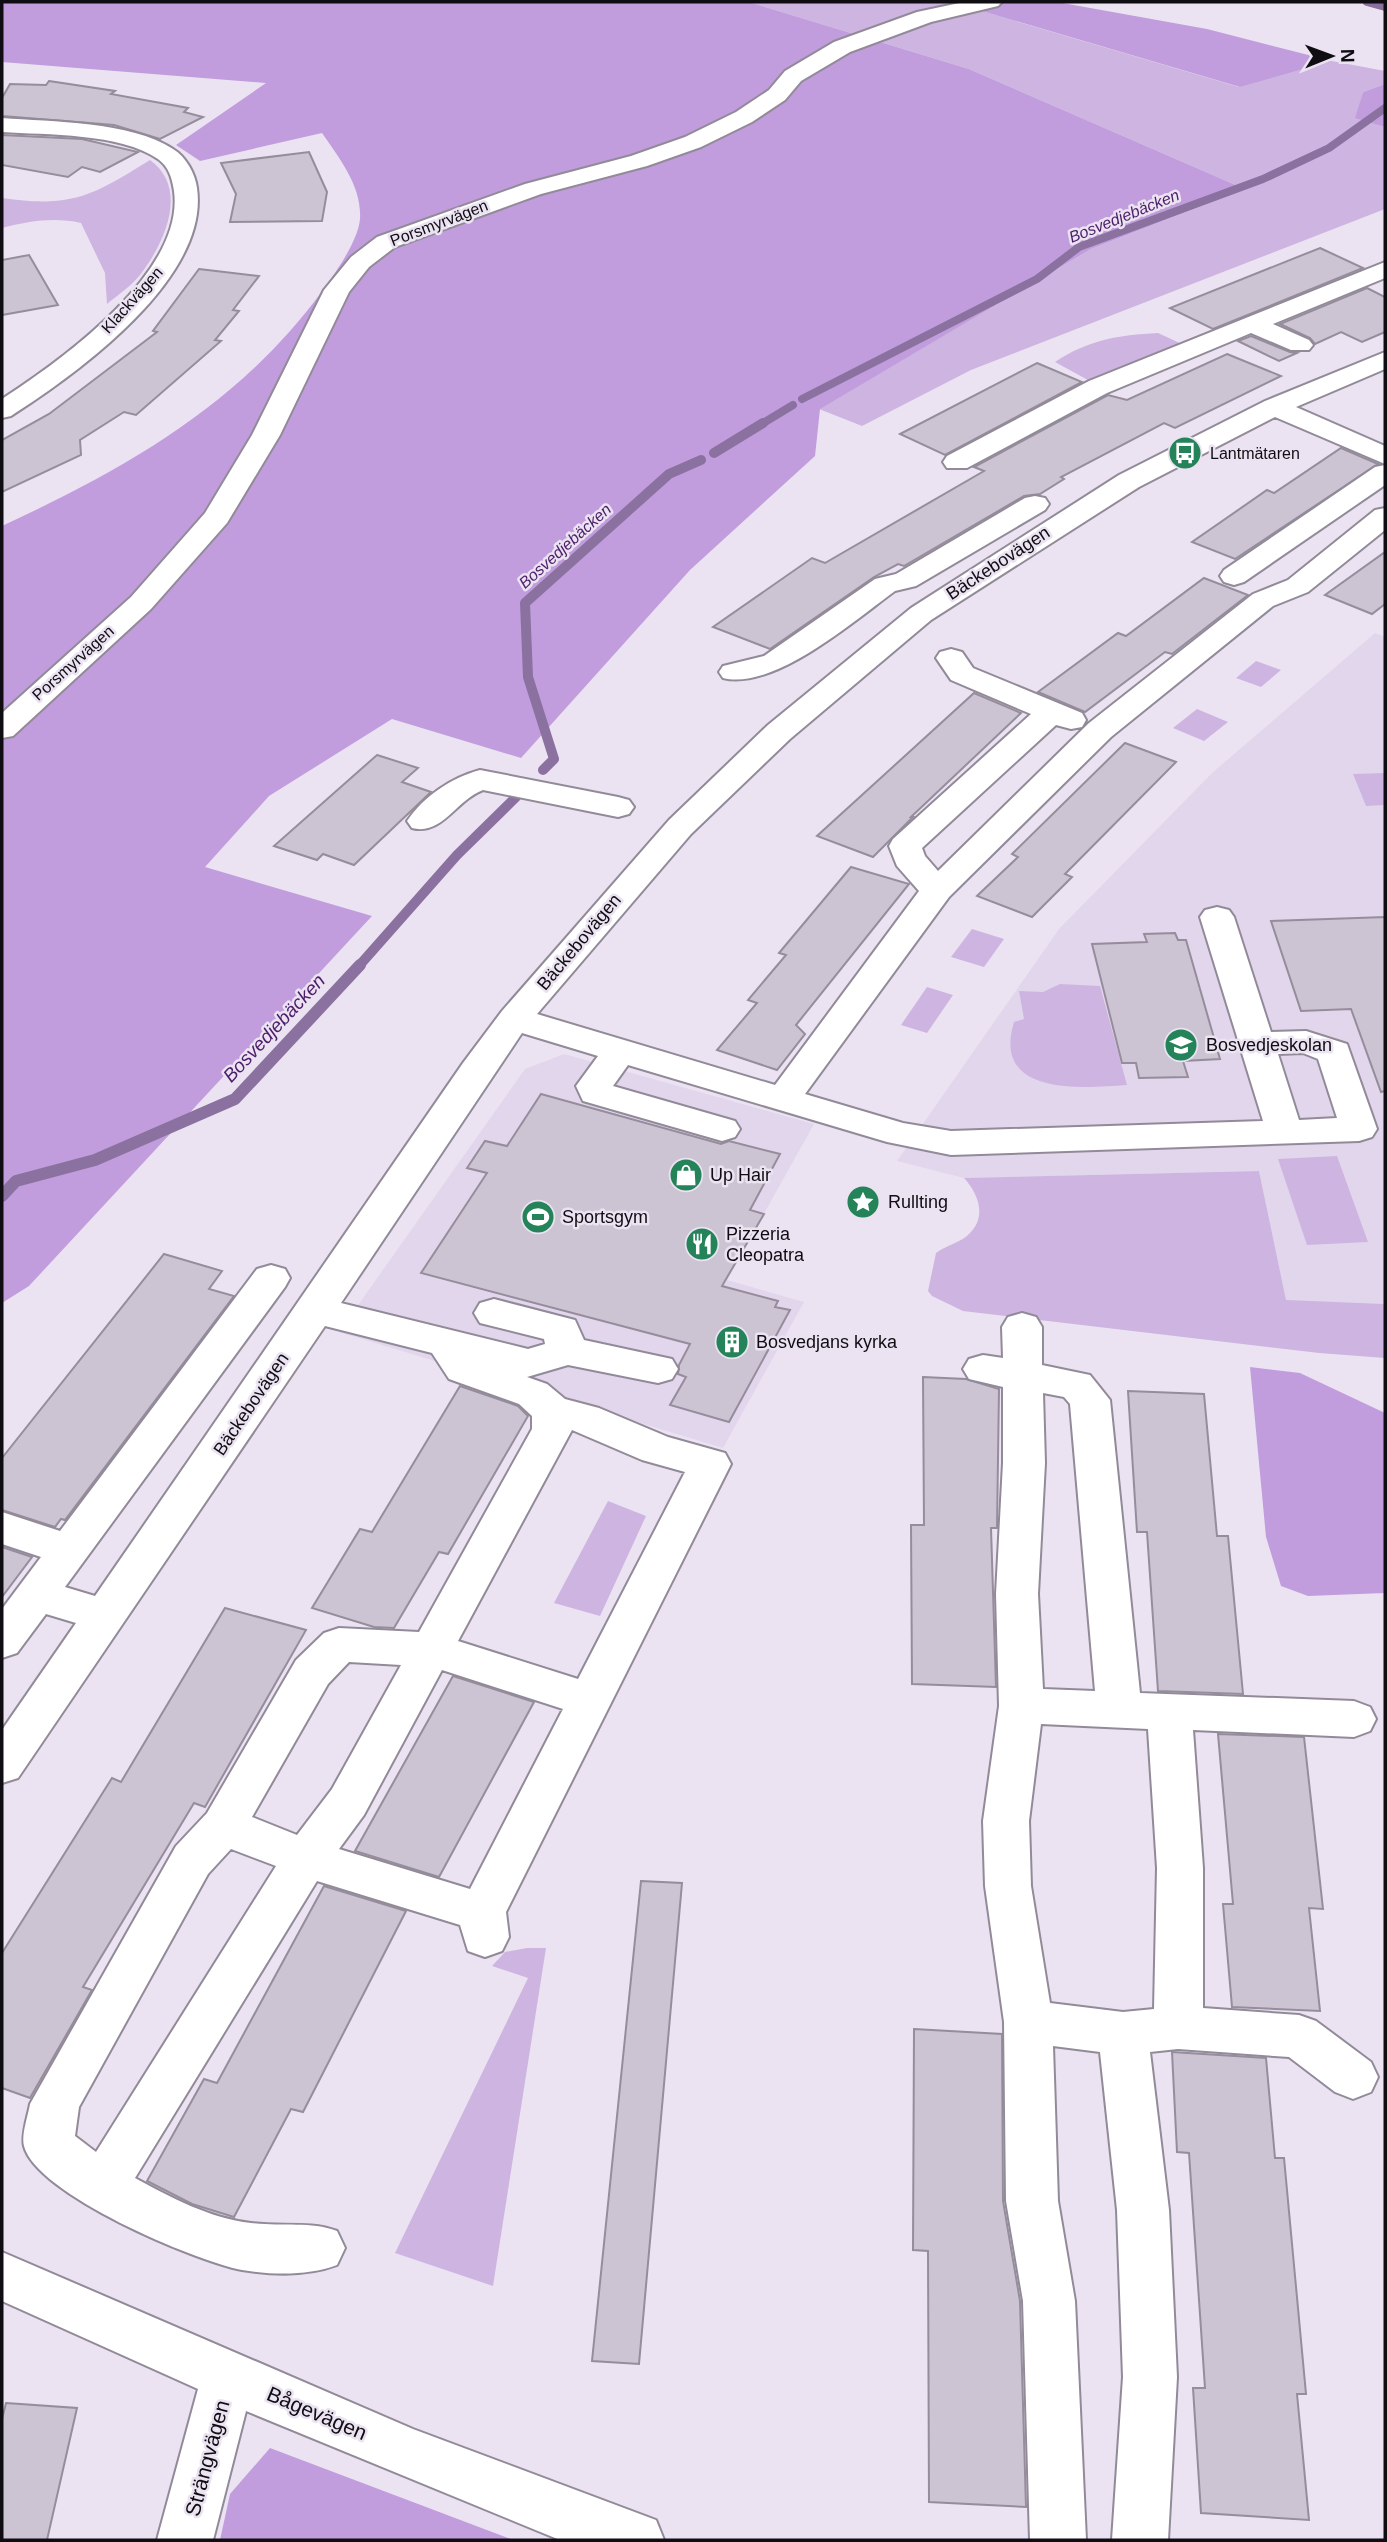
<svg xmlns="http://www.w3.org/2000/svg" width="1387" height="2542" font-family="Arial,sans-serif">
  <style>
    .built { fill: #e2d6ed }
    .green { fill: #ceb5e1 }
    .forest { fill: #c19ddd }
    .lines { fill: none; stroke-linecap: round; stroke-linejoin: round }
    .stream-far2 { stroke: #8b719f; stroke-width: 8 }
    .stream-far1 { stroke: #8b719f; stroke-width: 10 }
    .stream { stroke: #8b719f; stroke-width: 12 }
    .building { fill: #ccc4d3; stroke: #958d9c; stroke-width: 2 }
    .minor-casing { stroke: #928a98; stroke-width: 4 }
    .minor { fill: #fff; fill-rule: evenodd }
    .labels { text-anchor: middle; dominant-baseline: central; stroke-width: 5; stroke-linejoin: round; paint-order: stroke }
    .far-water-label { font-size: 16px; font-style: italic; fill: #4c1d68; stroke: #ebe3f2 }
    .far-street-label { font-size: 16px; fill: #0f0d12; stroke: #ebe3f2 }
    .far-poi-label { font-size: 16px; fill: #0f0d12; stroke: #ebe3f2; text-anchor: start }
    .street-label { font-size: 18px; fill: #0f0d12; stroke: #ebe3f2 }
    .poi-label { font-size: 18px; fill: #0f0d12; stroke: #ebe3f2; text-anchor: start }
    .water-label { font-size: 19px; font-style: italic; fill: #4c1d68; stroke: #ebe3f2 }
    .near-street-label { font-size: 21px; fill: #0f0d12; stroke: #ebe3f2 }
  </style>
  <rect width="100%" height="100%" fill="#ebe3f2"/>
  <g class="built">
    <polygon points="1375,633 1385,637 1385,1304 1286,1301 1259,1171 964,1178 897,1161 1059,929 1212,773"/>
    <polygon points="564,1054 814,1124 727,1280 804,1302 723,1448 339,1332 525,1069"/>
  </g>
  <g class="green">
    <polygon points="749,2 951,2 1239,87 1332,61 1385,71 1385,84 1363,92 1356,117 1385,127 1385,209 971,370 862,426 819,409 1091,249 1245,189 969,69"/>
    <path d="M150,160C190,189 164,244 140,275C131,286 118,295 107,304L105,273L81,223C54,217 29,221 2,228V198C72,208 92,196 150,160Z"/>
    <path d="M1158,333L1184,345L1097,385L1055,362C1088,340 1118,335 1158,333Z"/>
    <polygon points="1256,661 1281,670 1261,687 1236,678"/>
    <polygon points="1197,709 1228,722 1204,741 1173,728"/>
    <polygon points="1385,773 1385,805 1366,806 1353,774"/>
    <polygon points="972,929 1004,939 984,967 951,957"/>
    <path d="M1060,984L1100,986L1127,1085C1083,1088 991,1097 1014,1022L1024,1019L1019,991L1043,992Z"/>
    <polygon points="927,987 953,995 927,1033 901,1025"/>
    <polygon points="1337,1156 1368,1242 1307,1245 1278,1159"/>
    <path d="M1259,1171L1286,1300L1385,1304V1358L1319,1353L963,1311L932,1296L928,1291L936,1253C946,1245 961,1243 970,1233C987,1216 978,1193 964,1178Z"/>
    <polygon points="608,1501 646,1516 600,1616 554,1603"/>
    <polygon points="527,1948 546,1948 493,2286 395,2253 528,1978 492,1966 505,1952"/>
  </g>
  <g class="forest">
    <path d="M2,2H749L969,69L1245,189L1091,249L820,409L815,456L690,570L521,758L392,719L269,796L205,867L372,916L29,1286L2,1303V526C127,468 240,404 323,290C336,272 358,241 360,219C362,186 339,158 322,133L200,161L176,145L266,83L2,62Z"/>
    <polygon points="951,2 1057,2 1207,29 1332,61 1240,87"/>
    <polygon points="1385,84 1385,127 1355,118 1363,92"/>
    <polygon points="1250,1367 1300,1373 1385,1413 1385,1593 1308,1596 1281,1586 1266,1537"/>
    <polygon points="270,2448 513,2540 220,2540 230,2494"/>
  </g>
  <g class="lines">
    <g class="stream-far2">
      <polyline points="1367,2 1385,7"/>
      <polyline points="802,399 1037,279 1079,247 1263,179 1329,148 1385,108"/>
      <polyline points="760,425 793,405"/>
    </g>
    <g class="stream-far1">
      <polyline points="714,453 763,423"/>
      <polyline points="543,770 554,759 528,677 525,603 669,474 701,460"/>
      <polyline points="358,967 457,855 516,797"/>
    </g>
    <polyline class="stream" points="2,1196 16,1181 95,1160 235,1099 360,965"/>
  </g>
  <g class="building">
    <polygon points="49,81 115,91 111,94 188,108 184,112 203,117 160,139 114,125 2,116 2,98 10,84 46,85"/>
    <polygon points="2,135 82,139 138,152 100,172 82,167 68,177 2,165"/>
    <polygon points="309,152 327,192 322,221 230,222 236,194 221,163"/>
    <polygon points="1320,248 1363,268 1213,329 1170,308"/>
    <polygon points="29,255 58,305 2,315 2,260"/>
    <polygon points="199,269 259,276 233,310 239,311 215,340 221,341 136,415 124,412 80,440 81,455 2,492 2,440 49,414 157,332 153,331"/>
    <polygon points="1367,288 1385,297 1385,332 1362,342 1341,332 1315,344 1310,338 1280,324"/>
    <polygon points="1251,336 1290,352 1297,353 1279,361 1238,341"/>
    <polygon points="1227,354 1281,376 1175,428 1164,423 1061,477 1064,479 1040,494 1024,496 904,566 898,564 874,577 770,649 713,627 812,558 825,563 984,471 974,467 1108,395 1127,400"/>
    <polygon points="1037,363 1082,382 945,455 900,434"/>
    <polygon points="1341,448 1378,464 1235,559 1192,542 1267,490 1274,493"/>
    <polygon points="1385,552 1385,604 1372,614 1325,595"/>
    <polygon points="1204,578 1248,595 1172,654 1165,652 1085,712 1038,692 1118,633 1126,636"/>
    <polygon points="974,693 1021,713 911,817 913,817 873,857 817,836"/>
    <polygon points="1125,743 1176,762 1065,874 1072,877 1032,917 977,896 1018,857 1012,854"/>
    <polygon points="377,755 418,768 402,782 431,792 354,865 323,854 317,860 274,846"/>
    <polygon points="851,867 909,884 796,1025 805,1034 777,1070 717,1050 757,1003 748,1000 786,955 779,953"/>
    <polygon points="1385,917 1385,1091 1381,1092 1351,1009 1301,1011 1271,921"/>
    <polygon points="1175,933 1178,940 1186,940 1220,1059 1183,1061 1188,1077 1139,1078 1136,1063 1122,1063 1092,944 1147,942 1144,934"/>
    <polygon points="541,1094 721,1144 729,1141 780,1154 750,1210 764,1214 722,1286 778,1301 775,1307 790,1310 729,1422 670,1405 686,1377 678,1374 679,1365 690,1344 421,1273 487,1173 467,1168 485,1141 507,1146"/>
    <polygon points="164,1254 222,1271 209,1289 234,1296 65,1520 61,1519 55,1527 2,1510 2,1458"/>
    <polygon points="923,1377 966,1379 999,1389 997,1528 991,1528 996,1687 912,1684 911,1525 924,1525"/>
    <polygon points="460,1386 518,1406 528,1416 448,1554 439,1552 394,1628 374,1627 312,1608 360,1529 372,1532"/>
    <polygon points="1128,1391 1204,1394 1217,1536 1228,1536 1243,1694 1158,1691 1147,1532 1137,1532"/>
    <polygon points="2,1547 32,1557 2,1597"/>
    <polygon points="225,1608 306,1630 205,1807 194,1803 83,1987 92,1990 30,2098 2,2088 2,1953 112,1778 121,1782"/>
    <polygon points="453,1676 534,1702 439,1877 355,1851"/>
    <polygon points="1218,1734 1304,1737 1323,1909 1309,1908 1320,2011 1232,2007 1223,1904 1233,1904"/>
    <polygon points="641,1881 682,1883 639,2364 592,2361"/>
    <polygon points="324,1886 406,1911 303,2112 291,2109 234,2217 192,2204 147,2181 204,2079 217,2083"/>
    <polygon points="914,2029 1002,2034 1003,2201 1020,2301 1026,2507 929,2502 928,2251 913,2250"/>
    <polygon points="1172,2052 1266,2058 1275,2158 1284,2158 1306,2394 1297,2394 1309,2520 1201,2513 1193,2388 1205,2388 1189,2153 1177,2152"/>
    <polygon points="6,2403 77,2408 47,2540 2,2540 2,2419"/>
  </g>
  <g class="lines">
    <defs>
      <g id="minor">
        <polygon points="964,2 1002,2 998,6 931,22 850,52 801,81 785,100 752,122 701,147 647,166 541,194 395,247 369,267 349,292 280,435 227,523 151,609 13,736 2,738 2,713 131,597 205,513 252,435 324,290 351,257 377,237 525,184 631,156 685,137 736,112 769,90 785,71 834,42 917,12"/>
        <path d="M2,118C52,122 130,121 173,149C186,157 195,173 197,188C210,278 78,373 11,416L2,418V399C62,360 185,272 174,191C172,178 169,167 158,159C120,133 47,135 2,132Z"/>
        <polygon points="1385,262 1385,278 1273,324 1309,340 1313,345 1309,350 1291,350 1251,333 1107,393 967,468 947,468 943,462 947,456 1089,381"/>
        <path d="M1385,352V369L1296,407L1385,446V464L1275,417L1139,487L931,620L790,739L691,834L537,1014L775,1085L919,891L897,866L889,846L893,839L1031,714L951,680L936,658L940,652L951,649L962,652L973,668L1082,713L1086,720L1082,727L1071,729L1056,725L922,848L925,856L938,871L1089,723L1253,594L1288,580L1375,510L1385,508V530L1308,592L1273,606L1111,737L949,897L805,1094L903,1123L951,1131L1263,1121L1200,917L1205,910L1217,907L1229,910L1234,917L1271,1032L1306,1031L1347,1044L1377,1129L1372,1137L1359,1141L951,1155L887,1142L628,1065L613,1086L735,1121L740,1129L735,1137L722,1141L583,1101L576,1086L598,1056L522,1033L341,1303L528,1349L545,1344L544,1339L480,1323L474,1313L480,1303L494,1299L575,1320L584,1340L672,1359L678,1369L672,1379L658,1383L568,1365L527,1377L547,1384L565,1399L599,1408L668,1437L725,1453L731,1464L506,1912L509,1937L502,1951L485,1957L468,1951L460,1925L317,1881L135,2178C172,2198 209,2218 251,2223C281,2227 310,2221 337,2231L345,2248L337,2265C308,2276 273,2275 242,2270C195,2261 36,2194 24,2146C21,2135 28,2116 30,2104L176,1846L207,1813L296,1660L324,1633L339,1628L419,1632L532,1429V1416L519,1404L449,1379L432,1353L325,1326L18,1778L2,1783V1730L76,1623L46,1614L17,1653L2,1658V1609L41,1557L2,1544V1512L60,1531L257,1269L271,1265L285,1269L290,1278L285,1287L65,1587L95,1596L463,1063L502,1011L669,820L768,725L911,608L1119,475L1265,401ZM1303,1053L1318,1059L1337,1118L1299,1120L1278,1054ZM572,1430L642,1460L685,1472L578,1679L458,1641ZM349,1662L401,1665L332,1789L297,1835L252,1817L328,1684ZM442,1670L563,1709L470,1889L339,1849L364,1815ZM231,1849L276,1866L96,2152L75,2136L79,2107L208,1874Z"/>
        <polygon points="1385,465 1385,485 1244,582 1234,585 1224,582 1220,576 1224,570 1375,467"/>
        <path d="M1035,496L1045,498L1049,504L1045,510L916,586L895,591C855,620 774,691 723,678L719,672L723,666L764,656L875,579L896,574L1025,498Z"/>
        <path d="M480,770L618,797L629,800L634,807L629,814L618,817L483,790C456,800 442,836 412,828L407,821C424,796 451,778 480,770Z"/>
        <path d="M1022,1313L1036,1317L1042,1327V1365L1090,1375L1110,1400L1140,1693L1354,1701L1370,1707L1376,1719L1370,1731L1354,1737L1193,1730L1203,1868V2008L1299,2015L1316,2021L1371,2062L1378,2077L1371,2092L1353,2099L1335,2092L1289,2057L1178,2049L1150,2052L1169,2210L1177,2377L1168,2540H1112L1123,2377L1117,2210L1100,2052L1053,2046L1058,2201L1075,2301L1086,2540H1030L1023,2301L1006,2201L1004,2022L985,1886L983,1821L999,1706L996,1594L1003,1463V1387L969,1379L963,1369L969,1359L983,1355L1003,1358L1002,1327L1008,1317ZM1043,1393L1064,1397L1070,1404L1095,1691L1043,1689L1038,1594L1045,1463ZM1041,1724L1148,1729L1157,1868L1154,2009L1123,2012L1050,2003L1031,1886L1029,1821Z"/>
        <polygon points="2,2252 413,2429 656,2520 664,2540 560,2540 246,2411 213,2540 157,2540 198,2389 2,2301"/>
      </g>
    </defs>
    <use href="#minor" class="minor-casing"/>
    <use href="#minor" class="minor"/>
  </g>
  <defs>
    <symbol id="bus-disc" viewBox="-11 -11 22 22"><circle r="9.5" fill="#258359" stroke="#ebe3f2"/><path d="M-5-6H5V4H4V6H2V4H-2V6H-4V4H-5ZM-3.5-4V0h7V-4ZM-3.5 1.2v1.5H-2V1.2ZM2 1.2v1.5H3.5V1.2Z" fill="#fff"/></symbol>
    <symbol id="school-disc" viewBox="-11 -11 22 22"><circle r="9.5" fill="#258359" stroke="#ebe3f2"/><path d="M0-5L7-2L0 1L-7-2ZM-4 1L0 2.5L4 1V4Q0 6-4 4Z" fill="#fff"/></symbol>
    <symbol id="shop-disc" viewBox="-11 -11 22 22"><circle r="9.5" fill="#258359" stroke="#ebe3f2"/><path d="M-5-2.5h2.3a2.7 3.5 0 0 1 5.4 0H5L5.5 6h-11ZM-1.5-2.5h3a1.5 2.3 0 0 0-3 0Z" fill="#fff"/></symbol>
    <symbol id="sight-disc" viewBox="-11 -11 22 22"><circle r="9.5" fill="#258359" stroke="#ebe3f2"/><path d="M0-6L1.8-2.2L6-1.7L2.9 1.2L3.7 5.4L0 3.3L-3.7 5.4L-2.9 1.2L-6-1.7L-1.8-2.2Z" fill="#fff"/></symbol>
    <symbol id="stadium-disc" viewBox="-11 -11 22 22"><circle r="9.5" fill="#258359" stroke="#ebe3f2"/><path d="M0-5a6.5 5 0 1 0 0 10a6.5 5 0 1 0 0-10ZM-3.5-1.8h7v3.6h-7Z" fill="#fff"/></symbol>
    <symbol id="restaurant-disc" viewBox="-11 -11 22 22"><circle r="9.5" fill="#258359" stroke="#ebe3f2"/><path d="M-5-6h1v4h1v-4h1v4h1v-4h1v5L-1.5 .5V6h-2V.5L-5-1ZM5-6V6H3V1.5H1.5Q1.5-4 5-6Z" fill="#fff"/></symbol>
    <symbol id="building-disc" viewBox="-11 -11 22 22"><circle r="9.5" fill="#258359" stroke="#ebe3f2"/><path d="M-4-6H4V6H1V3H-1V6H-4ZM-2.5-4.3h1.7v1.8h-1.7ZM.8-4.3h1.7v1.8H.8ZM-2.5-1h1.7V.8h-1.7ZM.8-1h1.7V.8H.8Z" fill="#fff"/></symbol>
  </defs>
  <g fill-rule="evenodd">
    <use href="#bus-disc" x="1166" y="434" width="38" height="38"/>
    <use href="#school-disc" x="1162" y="1026" width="38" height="38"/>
    <use href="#shop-disc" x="667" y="1156" width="38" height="38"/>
    <use href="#sight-disc" x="844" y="1183" width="38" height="38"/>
    <use href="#stadium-disc" x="519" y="1198" width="38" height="38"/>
    <use href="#restaurant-disc" x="683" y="1225" width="38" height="38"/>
    <use href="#building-disc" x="713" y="1323" width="38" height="38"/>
  </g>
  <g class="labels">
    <g class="far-water-label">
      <text transform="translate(1124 216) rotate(-22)">Bosvedjebäcken</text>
      <text transform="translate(565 546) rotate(-42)">Bosvedjebäcken</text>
    </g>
    <g class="far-street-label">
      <text transform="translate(439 223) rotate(-21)">Porsmyrvägen</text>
      <text transform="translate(132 300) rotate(-48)">Klackvägen</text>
      <text transform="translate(73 663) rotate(-42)">Porsmyrvägen</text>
    </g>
    <g class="far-poi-label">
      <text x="1210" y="453">Lantmätaren</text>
    </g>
    <g class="street-label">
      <text transform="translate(998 563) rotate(-33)">Bäckebovägen</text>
      <text transform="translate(579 942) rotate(-50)">Bäckebovägen</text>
      <text transform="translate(251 1404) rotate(-56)">Bäckebovägen</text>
    </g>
    <g class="poi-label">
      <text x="1206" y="1045">Bosvedjeskolan</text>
      <text x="710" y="1175">Up Hair</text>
      <text x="888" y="1202">Rullting</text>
      <text x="562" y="1217">Sportsgym</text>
      <text x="726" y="1234">Pizzeria<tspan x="726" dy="21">Cleopatra</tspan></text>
      <text x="756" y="1342">Bosvedjans kyrka</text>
    </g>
    <g class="water-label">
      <text transform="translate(274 1028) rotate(-47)">Bosvedjebäcken</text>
    </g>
    <g class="near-street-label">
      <text transform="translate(317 2413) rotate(23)">Bågevägen</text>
      <text transform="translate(207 2458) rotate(-75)">Strängvägen</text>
    </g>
  </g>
  <rect width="1387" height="2542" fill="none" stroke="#0f0d12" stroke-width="7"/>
  <g transform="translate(1331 56) rotate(89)" stroke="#ebe3f2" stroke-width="5" paint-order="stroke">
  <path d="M0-5L12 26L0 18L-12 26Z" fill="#0f0d12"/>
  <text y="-10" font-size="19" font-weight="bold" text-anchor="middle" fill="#0f0d12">N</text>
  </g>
</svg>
